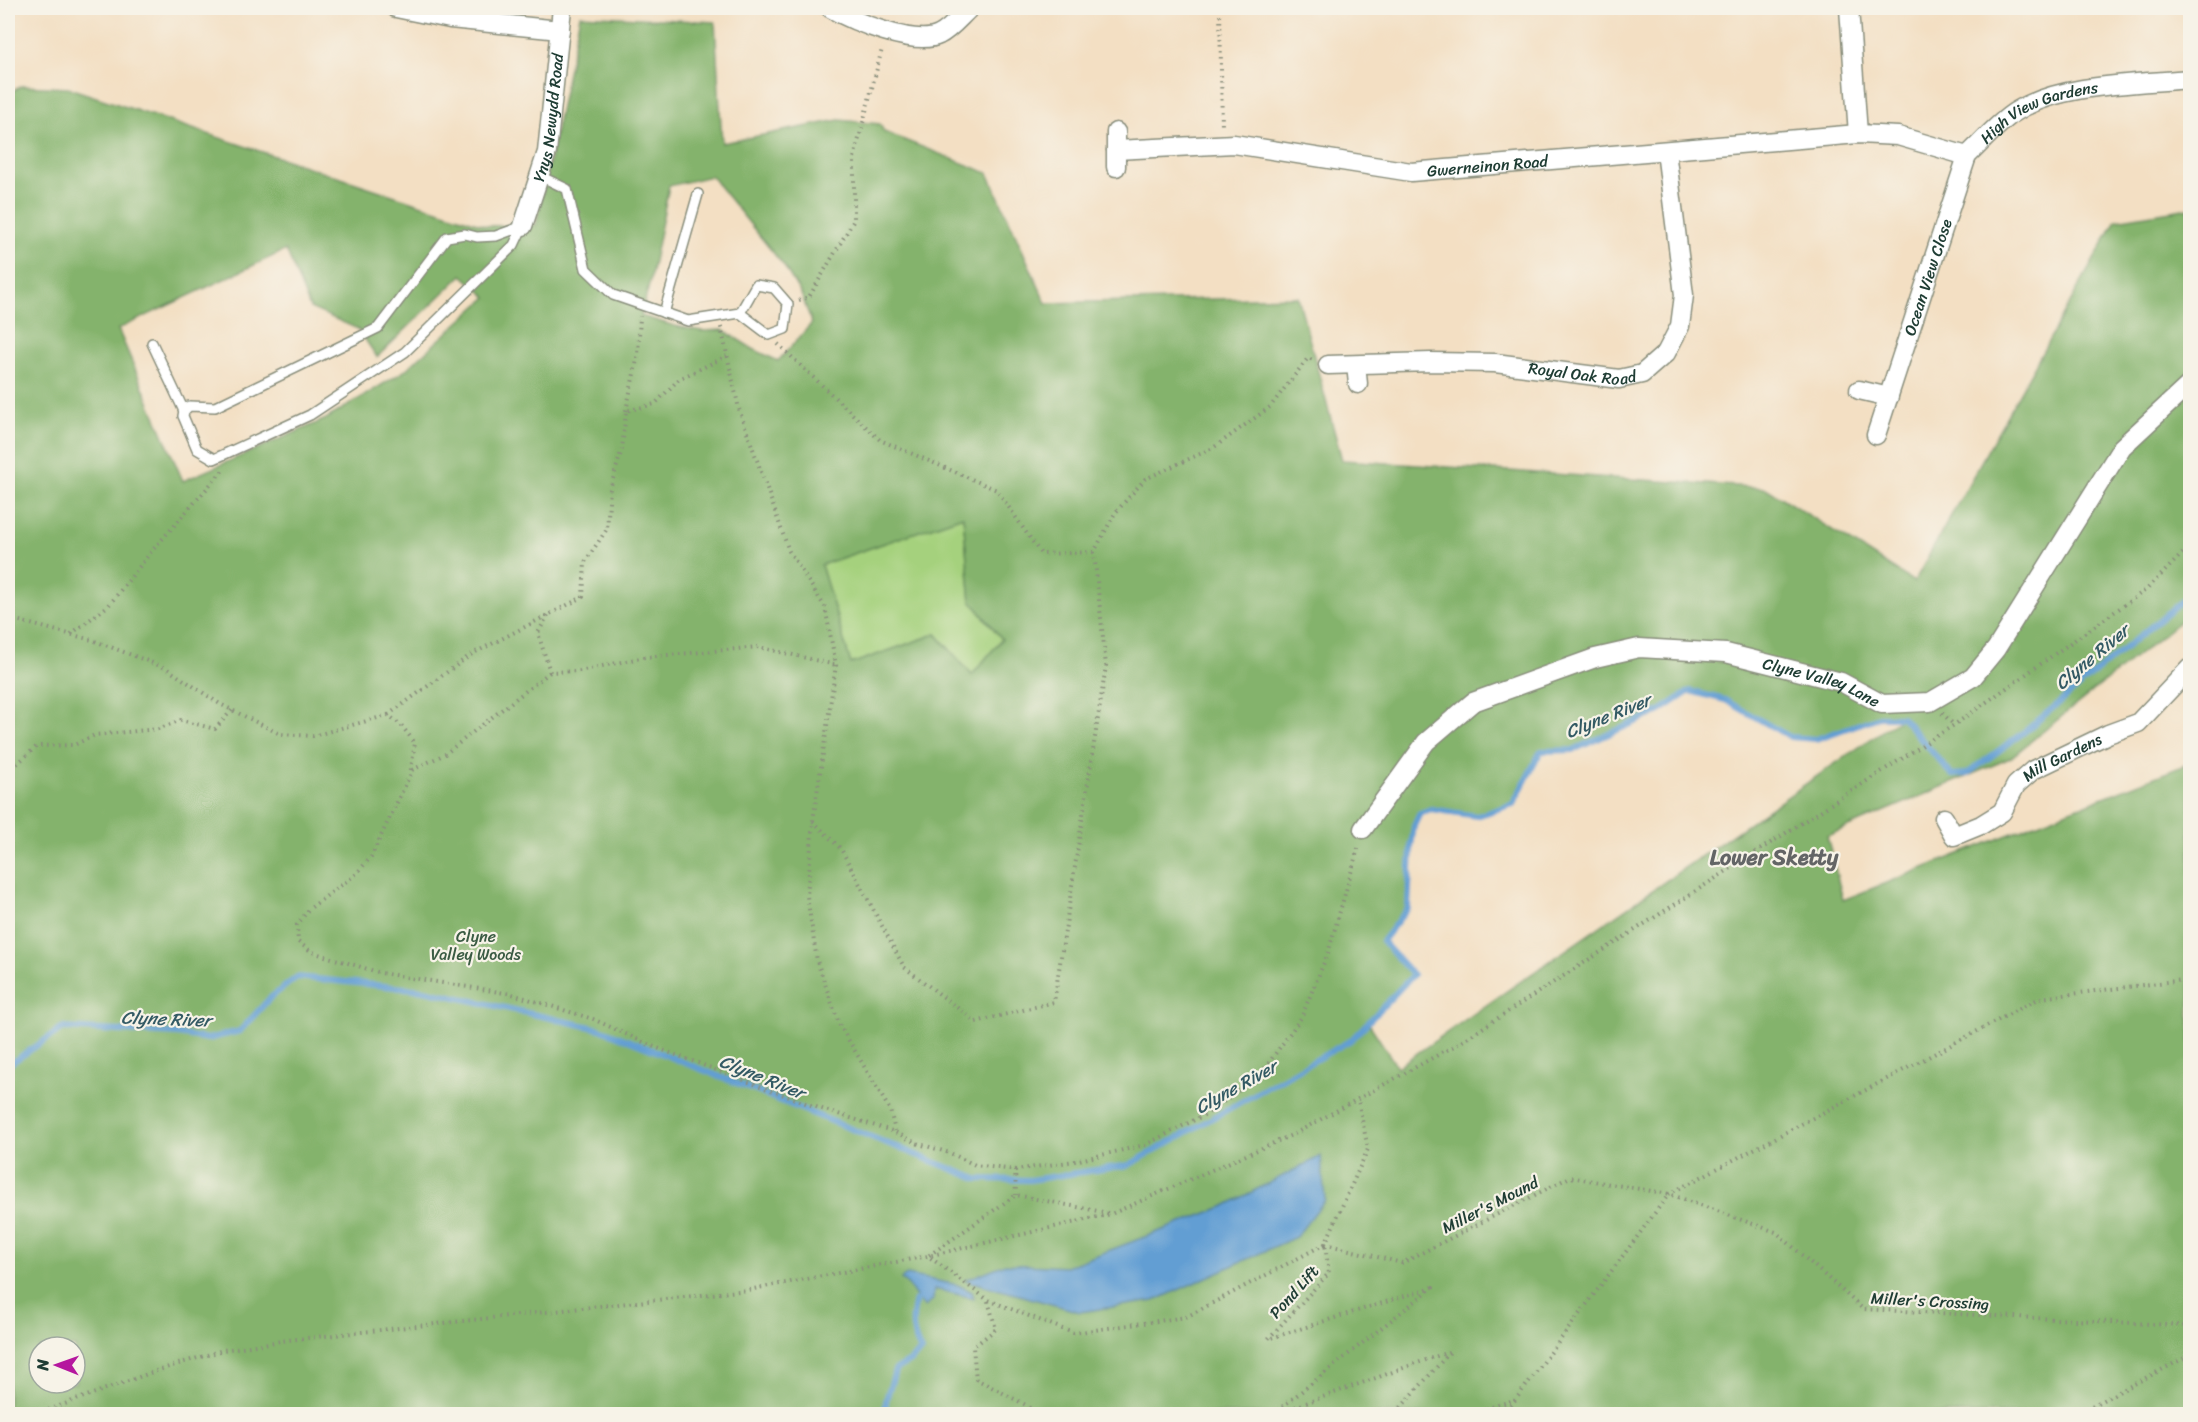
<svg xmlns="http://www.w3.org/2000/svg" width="2198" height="1422" font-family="Sriracha,sans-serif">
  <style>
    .green { fill: #a5d17d; stroke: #628758; stroke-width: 1.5 }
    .forest { fill: #84b36c; stroke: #527850; stroke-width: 1.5; fill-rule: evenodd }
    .water { fill: #629ed3; stroke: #406e84; stroke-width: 1.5 }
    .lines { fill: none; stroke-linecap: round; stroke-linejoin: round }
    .stream { stroke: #629ed3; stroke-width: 6 }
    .service-casing { stroke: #898e7c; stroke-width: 12 }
    .minor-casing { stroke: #898e7c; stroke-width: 21 }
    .path { stroke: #898e7c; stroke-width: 4; stroke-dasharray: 1.5 4.5; stroke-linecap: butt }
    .service { stroke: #fff; stroke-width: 9 }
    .minor { stroke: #fff; stroke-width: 18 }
    .labels { text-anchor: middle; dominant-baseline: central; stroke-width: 4.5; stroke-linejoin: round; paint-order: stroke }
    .street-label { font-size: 16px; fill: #1f3d34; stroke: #f7f3e8 }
    .park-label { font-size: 16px; fill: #3a5b43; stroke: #f7f3e8 }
    .water-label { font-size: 18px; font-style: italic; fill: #335a64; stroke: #f7f3e8 }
    .district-label { font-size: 22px; font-weight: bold; fill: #636566; stroke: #f7f3e8 }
  </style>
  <rect width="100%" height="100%" fill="#f7f3e8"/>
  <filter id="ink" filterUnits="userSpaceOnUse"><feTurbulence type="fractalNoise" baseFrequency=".0167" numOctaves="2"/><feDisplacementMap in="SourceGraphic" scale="12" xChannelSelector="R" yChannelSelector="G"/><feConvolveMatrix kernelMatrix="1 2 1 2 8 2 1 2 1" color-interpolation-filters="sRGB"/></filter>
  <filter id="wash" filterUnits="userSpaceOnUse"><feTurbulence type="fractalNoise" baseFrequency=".008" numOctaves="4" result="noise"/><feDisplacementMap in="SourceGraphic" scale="24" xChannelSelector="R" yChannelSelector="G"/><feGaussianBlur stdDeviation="1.35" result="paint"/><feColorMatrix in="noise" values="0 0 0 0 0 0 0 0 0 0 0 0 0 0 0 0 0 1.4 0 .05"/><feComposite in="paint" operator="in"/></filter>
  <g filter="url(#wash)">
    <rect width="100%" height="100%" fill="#f3dfc3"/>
    <polygon class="green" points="963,516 971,601 1002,639 972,675 936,634 851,664 821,565"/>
    <path class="forest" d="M580,15L715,22L722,143L839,120L880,124L884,132L988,173L1046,303L1298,297L1342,460L1766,488L1914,582L2116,220L2190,208V613L2010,758L1827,836L1843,900L2190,763V1414H8V94L21,86L69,88L486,226L536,225ZM711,176L784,266L801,294L812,323L778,361L753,349L723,330L702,331L675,326L641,316L650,281L669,186ZM286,250L310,308L358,329L377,357L462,275L487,297L403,372L326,419L183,481L118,329ZM963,516L971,601L1002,639L972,675L936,634L851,664L821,565ZM1690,691L1725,700L1790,737L1816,739L1879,717L1901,718L1397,1067L1368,1022L1413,975L1382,941L1408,908L1411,847L1414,826L1420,813L1431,809L1477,816L1513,804L1541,751L1573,750L1660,711ZM39,1347H75V1383H39Z"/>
    <g class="water">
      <polygon points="1321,1156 1325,1200 1296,1237 1154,1301 1080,1312 965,1280 1005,1264 1066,1267 1223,1207"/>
      <path d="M907,1275L958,1285L972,1292L974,1298L934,1289L933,1300L925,1307C913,1297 915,1289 901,1279Z"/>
    </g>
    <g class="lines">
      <g class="stream">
        <polyline points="8,1065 63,1028 177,1034 208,1039 240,1031 270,998 297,977 424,990 600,1029 977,1179 1030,1180 1129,1165 1351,1040 1413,975 1382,941 1408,908 1411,847 1414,826 1420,813 1431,809 1477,816 1513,804 1541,751 1573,750 1660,711 1690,691 1725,700 1790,737 1816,739 1879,717 1902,717 1952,775 1967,774 2024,732 2190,594"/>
        <path d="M886,1414C883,1401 892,1384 895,1370L910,1361L921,1351C911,1332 911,1320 916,1300"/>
      </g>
    </g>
  </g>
  <g filter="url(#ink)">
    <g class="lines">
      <defs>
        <g id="service">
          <polyline points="540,176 567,189 586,269 613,295 688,321 740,313 756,285 774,288 788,304 785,329 769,335 740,313"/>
          <polygon points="523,226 514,245 405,352 310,415 214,459 197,449 183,416 184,411 189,406 215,407 378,328 447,237 465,234 477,237 496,236"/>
          <polyline points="664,313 698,194"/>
          <polyline points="152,343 184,411"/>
        </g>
        <g id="minor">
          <polyline points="396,8 450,19 560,30"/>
          <path d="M830,8C852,21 915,47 939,35C950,30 961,16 970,8"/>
          <polyline points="1849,8 1858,134"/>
          <path id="s1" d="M1116,150L1234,144L1411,172L1858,134L1898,136L1967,156C1982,142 1999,122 2015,112C2061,83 2137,84 2190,79"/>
          <polyline points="1116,167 1116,132"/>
          <path id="s2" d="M523,226L547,152L562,8"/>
          <path id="s3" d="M1328,365L1431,362L1495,363L1619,379L1642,374L1666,353L1680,326L1684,295L1666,151"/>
          <polyline points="1356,365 1358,384"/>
          <polyline points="1859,390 1889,397"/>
          <path id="s4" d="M1876,435L1967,156"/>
          <path id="s5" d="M1944,818L1954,836L1981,825L2002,812L2016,785L2033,770L2108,734L2138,723L2190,668"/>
          <path id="s6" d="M1363,829L1426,742L1473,702L1595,658L1639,648L1726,653L1841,682L1882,704L1930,702L1973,677L1996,649L2122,447L2190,384"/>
        </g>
      </defs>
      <use href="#service" class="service-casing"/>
      <use href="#minor" class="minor-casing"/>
      <g class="path">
        <polyline points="1191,8 1220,8 1222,129"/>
        <polyline points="799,300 809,297 854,220 854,158 882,49"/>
        <polyline points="721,327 739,409 789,551 825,607 836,665 813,821 807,896 817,961 839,1024 890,1110 895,1131"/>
        <polyline points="778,344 880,440 997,490 1041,554 1094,552"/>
        <polyline points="626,411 638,355 640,316"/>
        <polyline points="548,615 538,633 550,672 579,671 645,657 759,647 836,665"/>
        <polyline points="8,618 92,640 166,668 220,704 280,734 313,736 388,715 401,725 415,743 410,775 371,857 355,875 309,909 297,925 298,942 312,952 381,973 512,994 593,1019 652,1046 819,1108 895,1132 916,1143 950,1153 975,1165 1015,1170 1075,1161 1145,1145 1208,1113 1260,1075 1301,1018 1328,953 1359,845"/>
        <polyline points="71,634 109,605 151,552 224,469"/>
        <polyline points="1942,713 1954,725"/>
        <polyline points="388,715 472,654 583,597 585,562 607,529 610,489 622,449 626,411 655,404 679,379 727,356"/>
        <polyline points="412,770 445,754 550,672"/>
        <polyline points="8,772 37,746 74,745 95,735 158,729 181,720 215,729 232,710"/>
        <polyline points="813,821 841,849 904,967 976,1022 1054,1002 1106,666 1094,552 1115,513 1145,479 1213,448 1270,407 1308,358 1313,360"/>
        <polyline points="1015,1170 1016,1195"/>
        <polyline points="1108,1213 1016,1195 928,1256 988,1300 1073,1333 1186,1317 1325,1244"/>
        <polyline points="1325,1244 1402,1263 1570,1177 1669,1194 1776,1232 1863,1309 2190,1326"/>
        <polyline points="1325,1244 1368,1149 1358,1100"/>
        <polyline points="988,1301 996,1329 973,1347 976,1379 1026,1405 1037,1414"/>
        <polyline points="1278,1413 1451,1351 1395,1414"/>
        <polyline points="37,1414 153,1372 223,1350 288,1340 748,1290 928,1256 1111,1214 1294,1134 1456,1045 1954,725 2147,589 2190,546"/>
        <polyline points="1273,1414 1433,1287 1268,1339 1329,1273 1325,1244"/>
        <polyline points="1469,1414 1514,1400"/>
        <polyline points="1502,1414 1516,1399 1669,1194 2040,998 2190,979"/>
        <polyline points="2076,1414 2190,1355"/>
      </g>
      <use href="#service" class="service"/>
      <use href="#minor" class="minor"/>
    </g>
  </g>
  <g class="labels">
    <g class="street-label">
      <text stroke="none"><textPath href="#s2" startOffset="112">Ynys Newydd Road</textPath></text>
      <text stroke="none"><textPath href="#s1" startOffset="945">High View Gardens</textPath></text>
      <text stroke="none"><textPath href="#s1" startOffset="374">Gwerneinon Road</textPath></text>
      <text stroke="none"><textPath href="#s4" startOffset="166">Ocean View Close</textPath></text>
      <text stroke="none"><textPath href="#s3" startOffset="255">Royal Oak Road</textPath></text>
      <text stroke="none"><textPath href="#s6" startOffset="531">Clyne Valley Lane</textPath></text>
      <text stroke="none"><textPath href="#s5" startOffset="159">Mill Gardens</textPath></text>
      <text transform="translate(1490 1205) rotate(-27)">Miller's Mound</text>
      <text transform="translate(1294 1292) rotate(-48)">Pond Lift</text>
      <text transform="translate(1930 1301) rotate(3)">Miller's Crossing</text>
    </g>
    <g class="park-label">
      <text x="476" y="936">Clyne<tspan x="476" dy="18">Valley Woods</tspan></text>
    </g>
    <g class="water-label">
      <text transform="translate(2092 657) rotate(-40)">Clyne River</text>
      <text transform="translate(1608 716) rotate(-22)">Clyne River</text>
      <text transform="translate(166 1019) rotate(2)">Clyne River</text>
      <text transform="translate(762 1077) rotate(22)">Clyne River</text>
      <text transform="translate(1236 1087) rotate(-29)">Clyne River</text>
    </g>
    <g class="district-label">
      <text x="1774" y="857">Lower Sketty</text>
    </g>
  </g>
  <rect width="2198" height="1422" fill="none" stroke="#f7f3e8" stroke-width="30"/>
  <g transform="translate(57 1365) rotate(271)"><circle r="28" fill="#f7f3e8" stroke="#a1aaa0" stroke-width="1.5"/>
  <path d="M0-4.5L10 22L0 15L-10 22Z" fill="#b5179e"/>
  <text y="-9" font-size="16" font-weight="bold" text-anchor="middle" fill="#1f3d34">N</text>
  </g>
</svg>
